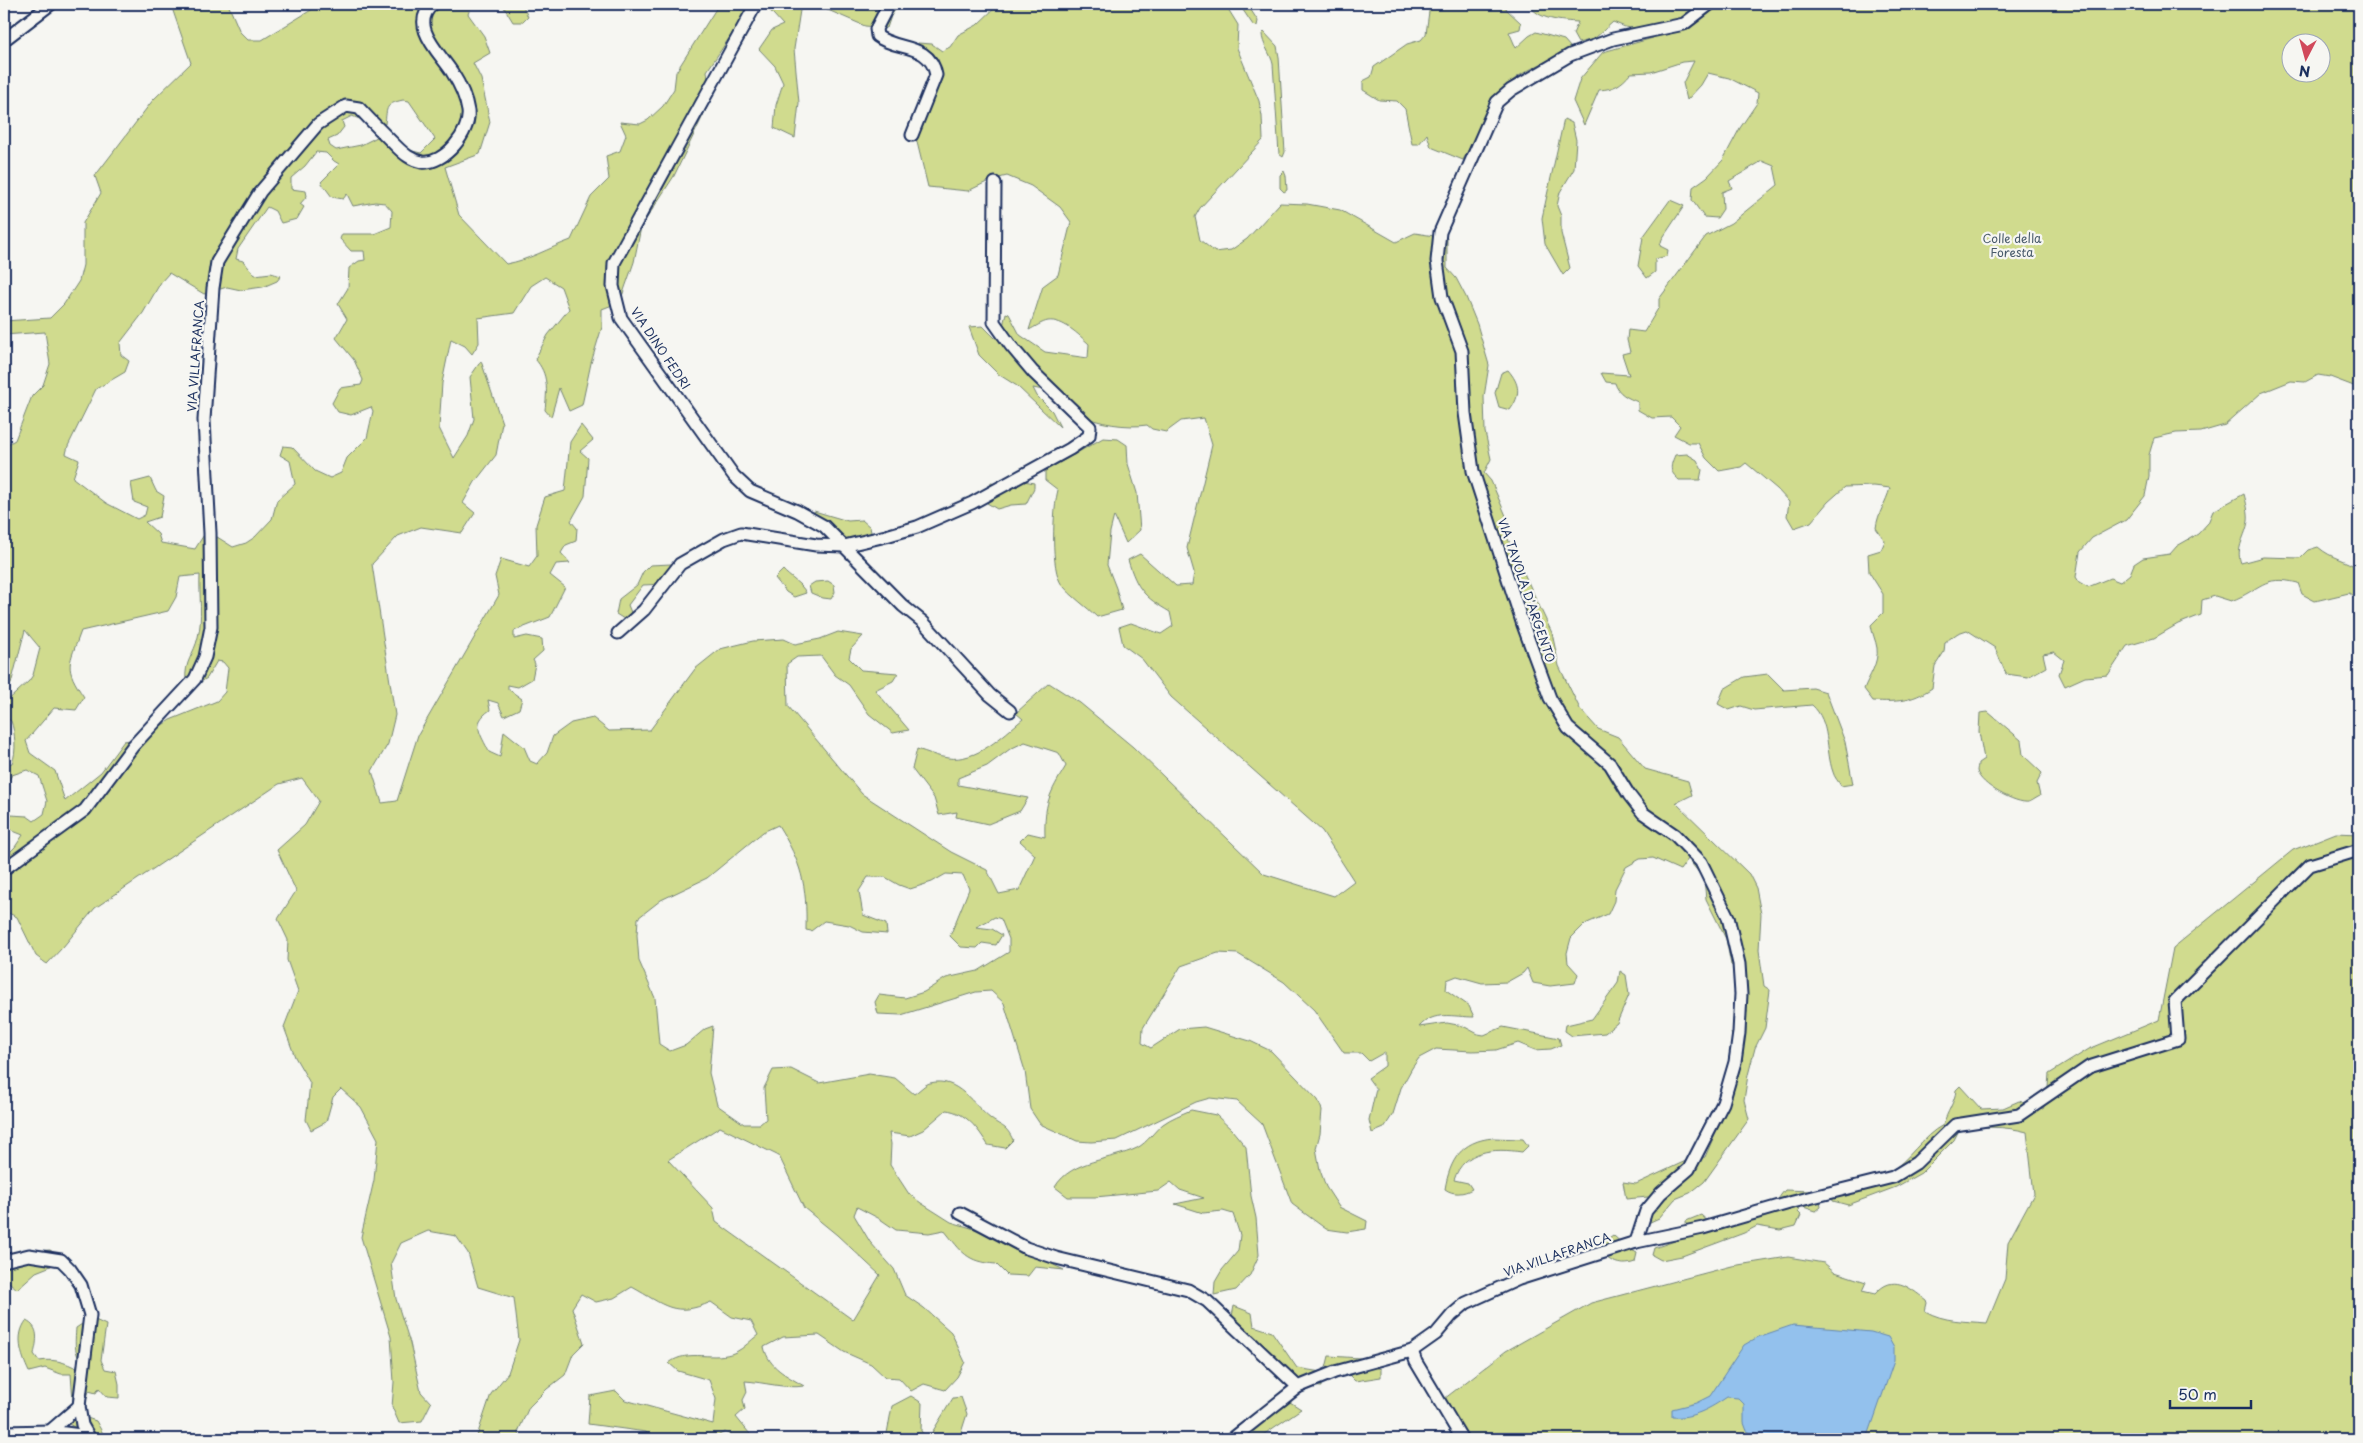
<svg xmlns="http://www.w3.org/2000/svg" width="2363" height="1443" font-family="'Playpen Sans',sans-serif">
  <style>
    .green { fill: #d0db8e; stroke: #768576; fill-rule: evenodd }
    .water { fill: #93c1ed; stroke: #6387b4 }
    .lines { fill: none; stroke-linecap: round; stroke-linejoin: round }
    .minor-casing { stroke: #1b2f5e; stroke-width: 15 }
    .minor { stroke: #f6f6f2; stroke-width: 11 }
    .labels { text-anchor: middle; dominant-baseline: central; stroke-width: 4.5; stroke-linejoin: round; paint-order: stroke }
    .park-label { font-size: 12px; fill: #485a6a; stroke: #f6f6f2 }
    .street-label { font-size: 12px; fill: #1b2f5e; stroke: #f6f6f2 }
  </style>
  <rect width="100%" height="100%" fill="#f6f6f2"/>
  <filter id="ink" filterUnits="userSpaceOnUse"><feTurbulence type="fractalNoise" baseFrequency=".02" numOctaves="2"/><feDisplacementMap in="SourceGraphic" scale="10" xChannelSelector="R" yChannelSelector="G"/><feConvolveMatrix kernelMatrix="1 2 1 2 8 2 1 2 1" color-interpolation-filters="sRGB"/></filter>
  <g filter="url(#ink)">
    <g class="green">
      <path d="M177,4H228L240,32L248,40H262L321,4H472L468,14L484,36L490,53L473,63L481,79L490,122L480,154L445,167L459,215L506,264C529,260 549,248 571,240L591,197L609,179L606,156L620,151L626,135L620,122L640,124L648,120L663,106L674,89L676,72L719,4H752L707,71L711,99L674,176L641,227L634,262L620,302L602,309V327L591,363L582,405L569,411L559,388L551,417L545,410C547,391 549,374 535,359L548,335L569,309L561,287L545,277L531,286L514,313L478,318L479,343L472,354L465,346L451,339L442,383L439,428L454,458L468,436L474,419L470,377L481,361L502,423L496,455L475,482L463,503L475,513L462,533L421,527L398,536L372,564L395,715L388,744L372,771L382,803L397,801L418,735L499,595L495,576L501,559L529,567L537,556L536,525L545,497L565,491L570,442L581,425L593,440L580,451L588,458L585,496L571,521L577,528L576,541L566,545L561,553L570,563L556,564L550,575L565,587L550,617L514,631V639L527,636L542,639L543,651L533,660L535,664L532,679L518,687L508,685V689L522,699L519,709L504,716L498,703L488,700L490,710C470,724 481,734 489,752L500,757L504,731L524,747L530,761L537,764L547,753L553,736L571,723L593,718L609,731L650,730L695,669L720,649L753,641L784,639L795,644L820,639L838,632L863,636L851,649L849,658L861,670L898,673L893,681L875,690L909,730L893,733L869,714L849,685L835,675L821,656L797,657L787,664L788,706L862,794L951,852L987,870L999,894L1019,890L1035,855L1020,841L1028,833L1045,837C1044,804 1049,794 1066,766L1059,753L1025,742L1010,749L987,766L958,778V785L1028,798L1020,811L988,824L956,817L957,812L939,815L934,798L912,769L917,749C927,752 938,757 948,758C977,762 1002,736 1023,719L1016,713L1049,683L1080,703L1133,747L1264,874L1334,896L1354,881L1322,831L1171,697L1142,659L1123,645L1119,627L1131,623L1161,634L1173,626L1170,612C1144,597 1137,589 1128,560L1140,554L1176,586L1192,585L1194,572L1187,548L1212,445L1204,418L1181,421L1166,432L1152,429L1147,425C1128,428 1097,424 1079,414C1062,405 1052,390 1033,388L1037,396L1052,411L1060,427L1017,386L998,374L979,355L969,327L983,326L995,338L1007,341L1003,326L1006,313L1009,314L1020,335L1045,352L1088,358L1089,344C1079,335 1063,319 1048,321C1042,322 1035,327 1029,330L1043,286L1058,275L1071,222L1060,207L1042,194L1031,186L1007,176L991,180L968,191L928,187L916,138L939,80L918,43L932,44L942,51L950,47L958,35L977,25L999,4H1225L1238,25L1237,48L1259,101L1262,116L1263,140L1200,208L1195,217L1200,240L1215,252L1231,250L1247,239L1280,203L1307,204L1340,210L1396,242L1415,233L1447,238V268L1456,278L1466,297L1477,324L1489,365L1484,397L1485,432L1491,459L1484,473L1491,481L1510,525L1507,537L1552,633L1559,666L1580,709L1598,729L1618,737L1645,769L1688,781L1692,795L1676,803L1749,874L1756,888L1761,914L1759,950L1764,986L1770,990L1765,1028L1755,1048L1748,1075L1744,1100L1749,1119L1704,1182L1690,1193L1675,1199L1659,1218L1648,1223L1636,1217L1642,1206L1651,1202L1648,1197L1626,1199L1623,1182L1636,1184L1690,1159L1705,1157L1730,1099L1740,1054L1731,1033L1744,1022L1747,1012L1743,973L1731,965L1726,939L1706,899L1704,879L1688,859L1680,870L1653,858L1640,859L1626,867L1615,889L1614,901L1608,914L1585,924L1571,938L1567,953L1568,963L1578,974L1575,983L1550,986L1533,983L1527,968L1523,973L1507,982L1482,983L1457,976L1447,980L1446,990L1469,1006L1474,1017C1453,1017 1434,1010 1419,1027L1447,1023L1463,1026L1478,1034L1484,1035L1503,1027L1559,1038L1561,1045L1551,1049L1535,1050L1518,1043L1496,1050L1472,1051L1436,1049L1419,1058L1412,1068L1401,1088L1393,1114L1384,1128L1372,1133L1369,1120L1376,1089L1368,1078L1385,1066V1052L1369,1061L1361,1053H1344L1314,1010L1284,982L1238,954L1218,953L1181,966L1143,1028L1142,1043L1151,1048L1180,1029L1204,1027L1250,1041L1271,1051L1318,1100L1322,1110L1320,1134L1316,1148L1320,1170L1326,1187L1339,1207L1367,1221L1366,1229L1347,1232L1326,1229L1292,1204L1262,1124L1237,1101L1210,1098L1196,1102L1117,1140L1091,1142L1077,1141L1040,1124L1030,1109L1025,1071L1004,1003L991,991L976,992L901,1015L878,1014L875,1002L879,995L905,998L924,992L946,978L978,971L1009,952V939L1001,919L995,917L976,927L992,929L1002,935L996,945L982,943L977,948L961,947L950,936L969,889L963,875L946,874L932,882L910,889L899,885L885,877H868L859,891L863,915L886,924L887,934L863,932L849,925L824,921L811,931L806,930C807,884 802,864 778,825L763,832L707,878L661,900L638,918L637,935L639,961L655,998L659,1044L670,1051L686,1045L705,1029L713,1026L709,1073L717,1105L744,1124H760L766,1119L764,1088L773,1070L791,1069L819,1083L869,1074L895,1078L914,1094C919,1091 925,1084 930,1083C958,1076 973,1105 991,1119C1003,1128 1006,1125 1013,1140L1005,1148L988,1145C978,1129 966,1112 946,1110L923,1130L910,1136L889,1133L891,1144L890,1165L909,1194L921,1203L951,1222L988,1233L1064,1270L1035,1267L1028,1276L1007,1275L996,1264C966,1262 962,1252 944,1230L929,1233L896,1230L880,1219L857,1207L854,1215L870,1242L894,1269L905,1295L924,1308L951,1332L965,1362L957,1377L945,1390L924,1384L911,1391L899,1378L885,1377L871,1364L844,1352L819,1335L783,1337L764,1347C769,1368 786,1375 804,1386C786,1389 763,1382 745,1381L747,1392L743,1400L745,1409L736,1417L754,1439H737L725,1432L719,1435L718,1439H652L646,1432L588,1424L590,1396L616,1391L625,1400L713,1424L716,1399L709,1380L678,1371L669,1363C688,1348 715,1362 736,1352C744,1348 751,1340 758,1335L751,1321L732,1317L711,1302C674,1318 665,1305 632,1287L614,1298L596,1302L581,1294L572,1308L584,1343L573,1354L565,1375L547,1389L529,1407L518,1432L522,1439H476L491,1394L508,1373L519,1340L514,1298L478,1287L468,1253L456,1236L428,1231L401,1243L391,1263L396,1299L410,1343L421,1392L431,1403L422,1421L399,1423L392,1407L394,1382L391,1337L361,1237L374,1180L378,1139L361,1107L341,1089L333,1097L326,1122L311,1130L306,1120L310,1083L295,1057L284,1027L298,991L287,960L288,940L278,919L296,891L277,850L305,825L319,801L302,778L279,784L95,908L63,947L47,964L36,956L17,917L4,911V858L15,847L23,835L13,831L5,823L11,815L27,816L34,821L44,814L47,801L39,776L27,770L12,775L5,786L9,796L4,794V765L12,763C17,752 15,732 11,721L4,716V704L29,681L33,675L40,648L25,630L11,684L4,691V446L15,440L32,396L43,385L50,364L45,332L4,335V321L50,318L64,304L79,281L83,265V223L101,193L95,176L153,100L191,63L172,8ZM403,100L409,101L435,139L421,153L408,150L379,136L361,145L336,150L330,146L328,140L337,136L344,127L342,121L352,116L370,123L385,124C387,107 385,104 403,100ZM316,152L326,153L334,161L339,164L321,182L332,197L343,199L347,194L353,206L375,202L385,203L392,211L391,227L374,234H342L340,239L351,251H364L365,260L359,261L349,268L348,288L338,304L347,319L336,338L354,360L363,380L361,385L340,388L332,403L338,412L351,415L371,407L373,411L367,438L347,458L341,473L330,478L315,471L292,447L283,446L280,455L290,461L295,484L277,500L272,519L255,537L246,543L233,547L214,535L205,533L195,549L161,543L158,534L145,522L160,517L164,496L156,491L150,478L131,483L134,502L147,507L145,515L137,519L106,503L73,478L79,460L66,454L68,446L96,389L125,372L129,361L121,355L120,343L143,313L161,282L169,273L204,294L227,287L241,290L263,287L277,281L281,276L271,273L255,275L243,261L236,259L238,249L267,207L275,211L281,223L297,219L304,207L300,204L307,196L306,191L291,189V178L305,166ZM200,575C199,596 203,618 198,637C194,655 184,661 186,681L195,686L207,678L217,661L223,662L228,668L225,692L217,701L170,720L142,738L124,741L101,772L65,801L55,771L30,753L26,741L54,708L76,710L84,697C63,666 69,665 81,631L168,611L176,597L180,577ZM720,1127L779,1156L804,1208L837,1235L880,1275L853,1320L716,1222L713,1208L668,1160Z"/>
      <polygon points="502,4 522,4 528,17 523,22 513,22"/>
      <polygon points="764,4 801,4 794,49 799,103 795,138 774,128 776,105 783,83 775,66 759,49 772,30 783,25"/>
      <polygon points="814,4 851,4 861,9 868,9 873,4 899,4 891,16 887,28 865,26"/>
      <polygon points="1239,4 1247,4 1258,21 1257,26 1253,25"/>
      <path d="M1430,4H1508L1506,9L1521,23L1520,29L1509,32L1516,48L1529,36L1536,32L1564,40L1571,48C1553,60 1525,69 1511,82C1489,102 1477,134 1463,160L1431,147L1427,134L1419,144H1412L1405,109L1397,101L1379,100L1363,90V81L1371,77L1374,67L1407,44L1421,40L1426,34Z"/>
      <path d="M1529,4H2359V388L2330,377L2318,375L2305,382L2291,381L2261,393L2225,425L2201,432L2176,433L2154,438L2149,455V476L2145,496L2126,520L2092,538L2080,552L2076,577L2079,582L2088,587L2110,578L2120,582L2130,574L2134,564L2143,558L2170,554L2177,546L2198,534L2208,523L2213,511L2244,494C2246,502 2249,512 2248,521C2246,536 2235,548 2241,563L2263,557L2300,558L2308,550L2318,547C2332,559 2344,559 2359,569V613L2356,598L2349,593L2315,601L2302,594L2298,583C2262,574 2261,590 2231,601L2215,596L2202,600L2201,615L2178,624L2154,638L2127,646L2108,675L2085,677L2065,686L2059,674L2064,660L2054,652L2043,654L2046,667L2028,677L2006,674L1995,648L1967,630L1958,633L1945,642L1944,652L1935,666L1932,688C1911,702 1897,702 1873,701L1864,689C1869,676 1879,663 1877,648C1876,641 1872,633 1871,625L1883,613V594L1869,572L1868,554L1881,550L1885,541L1876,528C1878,512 1886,503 1890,488L1874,486L1845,487L1828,502L1811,522L1794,528L1787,516L1789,502L1777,489L1746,463L1741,467L1719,471L1706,458L1698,443H1689L1674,435L1680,426L1671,417L1652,418L1638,410V402C1628,398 1618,394 1615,383L1606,382L1601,373L1629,375L1622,354L1630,352L1627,340L1628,330L1644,332L1659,307V299L1706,236L1731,223L1778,185L1774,166L1762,161L1729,181L1732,188L1722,192L1723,209L1717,218L1704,217L1692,200L1693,187L1707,177L1723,160L1740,128L1757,103L1758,93L1729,78L1708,73L1701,85L1687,100L1683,83L1694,61L1682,62L1651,72L1631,73C1621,85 1614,89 1599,90L1584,125L1573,101L1580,79L1603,52L1653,38L1647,30L1625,27L1613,22L1594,39L1578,43L1573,34L1578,22C1562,21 1537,20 1529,4ZM2290,42H2320V72H2290Z"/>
      <path d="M1264,32L1277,46L1279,57L1285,152L1283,157L1279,154L1273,64C1271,54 1262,44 1262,34Z"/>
      <polygon points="1564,119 1572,123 1576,140 1574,169 1560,192 1557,206 1561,216 1561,233 1570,268 1563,275 1545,244 1542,218"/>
      <polygon points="1284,171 1286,176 1287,190 1284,192 1280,188 1280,175"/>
      <polygon points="1670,200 1684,206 1662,239 1660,246 1668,250 1667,256 1655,259 1655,272 1647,278 1638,266 1643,237"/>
      <path d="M1508,370C1520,384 1521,395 1510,410L1499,407L1495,393L1501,373Z"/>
      <path d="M1103,438L1118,439L1127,445L1128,464L1137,493L1140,530L1126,543L1114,516L1110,532L1107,565L1116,588L1122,610L1097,617C1086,606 1072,597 1062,585C1050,570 1053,509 1058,490L1045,480V471Z"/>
      <path d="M1687,454L1697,460L1702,470L1700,480H1679C1669,471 1670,467 1675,455Z"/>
      <polygon points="1019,480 1034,483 1034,488 1026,504 1011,505 997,509 987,503 991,483 1012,487"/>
      <polygon points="814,511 848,521 862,520 870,527 871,532 865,542 851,544 841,536 832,525 815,520"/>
      <polygon points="671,564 675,566 664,584 643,585 628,605 632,615 624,619 616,614 619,599 637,585 643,572 650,565"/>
      <path d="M783,570C789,577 803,585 806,593L794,597L786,592L775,578Z"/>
      <polygon points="828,581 834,585 835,592 831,599 823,598 811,593 809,586 815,582"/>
      <path d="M1768,674L1784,690L1813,688L1826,692L1845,742L1853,784L1841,786C1839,782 1834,777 1833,772C1825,750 1831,722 1812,705L1754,710L1741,706L1729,710L1718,704L1724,689L1744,677Z"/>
      <path d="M1988,712L2021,740L2023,755L2042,773L2037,783L2040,796C2036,798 2032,801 2029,802C2016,804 1980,785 1977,771C1977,769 1978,766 1978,763L1984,759L1979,732L1980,713Z"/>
      <path d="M2336,833L2359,834V1439H1467L1444,1399L1506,1351L1591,1303L1732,1266L1788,1257L1824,1263L1835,1272L1866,1282L1862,1291L1875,1294C1893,1273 1909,1287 1926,1300L1927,1303L1925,1311C1944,1322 1965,1321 1987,1323L2005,1279L2008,1242L2034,1194L2027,1132C2005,1126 1981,1126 1959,1130L1954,1140L1921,1173L1896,1187L1848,1205L1833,1201L1831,1192C1851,1179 1871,1181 1890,1171C1908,1162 1922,1136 1943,1125C1947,1112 1955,1102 1956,1090L1960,1086L1981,1109L2003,1108L2019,1101L2043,1109L2047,1099L2049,1074L2089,1049L2159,1020L2173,948L2293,850Z"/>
      <polygon points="1620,971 1626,975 1629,995 1617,1023 1605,1033 1572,1036 1565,1031 1566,1025 1592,1019 1618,983"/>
      <path d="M1191,1110L1216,1115L1232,1130L1246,1147L1251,1196L1256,1218L1259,1255L1250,1275L1236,1290L1214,1295L1215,1282L1222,1270L1238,1251L1240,1235L1233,1214L1223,1211L1203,1213L1175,1204L1204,1198L1180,1190L1171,1182L1158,1191L1095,1197H1068L1055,1187C1072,1159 1110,1161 1137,1148C1148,1142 1154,1131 1163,1124C1171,1118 1182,1114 1191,1110Z"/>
      <path d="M1493,1138L1523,1139L1528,1146L1522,1152C1494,1148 1464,1149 1454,1180L1468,1183L1472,1189C1464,1194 1453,1195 1445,1189C1450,1160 1461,1141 1493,1138Z"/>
      <path d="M1785,1190L1812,1191L1819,1194L1821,1207L1816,1211L1800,1206L1798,1212L1801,1215L1796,1226L1780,1230L1757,1226L1744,1233L1682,1256L1661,1260L1652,1255L1654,1248L1687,1237L1686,1221L1701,1215L1712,1225L1733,1223L1727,1215L1751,1207L1763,1217C1776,1208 1775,1201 1785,1190Z"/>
      <path d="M1613,1235L1626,1247L1637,1253L1635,1262C1619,1268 1606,1260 1596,1247Z"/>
      <polygon points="50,1250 59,1256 51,1266 36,1272 17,1289 4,1278 4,1253"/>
      <polygon points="1234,1306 1252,1313 1254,1326 1272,1332 1297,1368 1321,1372 1321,1387 1302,1385 1231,1321"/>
      <path d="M91,1318L106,1325L101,1360L105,1369L116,1371L119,1384V1398L107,1397L99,1388L96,1393L89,1391L86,1401H73L71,1374H61L45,1368L29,1372C21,1355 15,1336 26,1321C40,1327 37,1341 34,1354L39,1361C57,1358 70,1364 85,1373L86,1367C73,1355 75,1344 76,1328Z"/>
      <polygon points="1329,1356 1360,1358 1372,1366 1381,1369 1381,1377 1355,1381 1346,1372 1326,1368"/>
      <polygon points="911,1396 922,1403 921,1431 928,1439 886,1439 892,1406"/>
      <polygon points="961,1397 967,1414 959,1439 928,1439 953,1398"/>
      <polygon points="1290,1402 1301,1409 1257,1439 1218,1439 1237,1434 1278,1404"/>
      <polygon points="78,1415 96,1421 106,1439 93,1439 69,1424 71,1416"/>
    </g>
    <path class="water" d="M1793,1325L1871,1332L1888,1337L1894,1348V1361L1867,1439H1763L1747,1431L1744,1423V1404L1738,1398L1727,1397C1711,1408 1692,1419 1672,1417V1409L1696,1403L1710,1396L1744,1345L1758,1337Z"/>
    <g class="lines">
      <defs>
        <g id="minor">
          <polyline points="756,4 614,263 613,286 621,318 734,476 750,491 797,511 824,526 903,606 923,622 990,695 1010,711"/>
          <path d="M889,4L876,29L877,36C896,51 930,42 936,75L912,135"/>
          <polyline points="4,40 51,4"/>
          <polyline points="618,633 644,610 680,564 724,539 741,533 816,545 844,546 886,536 917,527 972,503 1070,449 1089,436 1090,427 1033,372 1011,346 994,322 995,183"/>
          <path d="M4,869L85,810L133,746L195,679L205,657L211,627L210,533L204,420L213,288L217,262L260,192L318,124L346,106L359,108C371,121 384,134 396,146C404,154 411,160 422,162C444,165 471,132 468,111C466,97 459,83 452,72C440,53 408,25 433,4"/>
          <polyline points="960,1213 1026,1248 1056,1258 1188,1290 1207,1301 1298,1387"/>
          <polyline points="1636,1242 1646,1211 1661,1193 1689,1169 1723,1103 1735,1062 1739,1033 1741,994 1739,964 1728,917 1701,862 1675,835 1643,813 1629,795 1610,764 1568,728 1550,698 1523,625 1473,471 1465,413 1462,351 1442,297 1437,261 1440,232 1497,102 1511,90 1570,55 1613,39 1684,24 1710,4"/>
          <polyline points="4,1261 29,1255 61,1260 70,1269 81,1285 90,1315 79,1406 82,1425 90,1439"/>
          <polyline points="1412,1351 1416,1362 1462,1439"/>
          <polyline points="50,1431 79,1406"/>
          <polyline points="4,1432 50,1431 88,1436"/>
          <polyline points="1232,1439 1298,1387 1335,1372 1412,1351 1436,1334 1452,1315 1466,1303 1519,1279 1636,1242 1703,1228 1793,1202 1893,1177 1916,1163 1955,1125 2019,1115 2089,1067 2178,1039 2175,1001 2310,865 2359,850"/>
        </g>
      </defs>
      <use href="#minor" class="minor-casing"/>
      <use href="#minor" class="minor"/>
    </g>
  </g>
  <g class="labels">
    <g class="park-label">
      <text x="2012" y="238">Colle della<tspan x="2012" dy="14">Foresta</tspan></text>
    </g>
    <g class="street-label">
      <text transform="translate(661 348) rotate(56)">VIA DINO FEDRI</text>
      <text transform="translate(195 356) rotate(-86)">VIA VILLAFRANCA</text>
      <text transform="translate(1527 590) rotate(71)">VIA TAVOLA D'ARGENTO</text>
      <text transform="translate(1557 1254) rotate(-19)">VIA VILLAFRANCA</text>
    </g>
  </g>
  <rect width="2363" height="1443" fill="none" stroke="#f6f6f2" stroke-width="20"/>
  <rect x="10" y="10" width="2343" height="1423" fill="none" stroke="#1b2f5e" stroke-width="2" filter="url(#ink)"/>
  <g transform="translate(2306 58) rotate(186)"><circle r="24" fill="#f6f6f2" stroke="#9ea6b7"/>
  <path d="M0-4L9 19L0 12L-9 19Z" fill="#d1495b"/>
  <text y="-8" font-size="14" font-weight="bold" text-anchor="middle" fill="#1b2f5e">N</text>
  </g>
  <path d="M2170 1400v8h81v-8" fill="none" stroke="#1b2f5e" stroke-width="2.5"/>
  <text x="2178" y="1400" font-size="15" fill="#1b2f5e" stroke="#f6f6f2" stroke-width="4" paint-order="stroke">50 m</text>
</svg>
